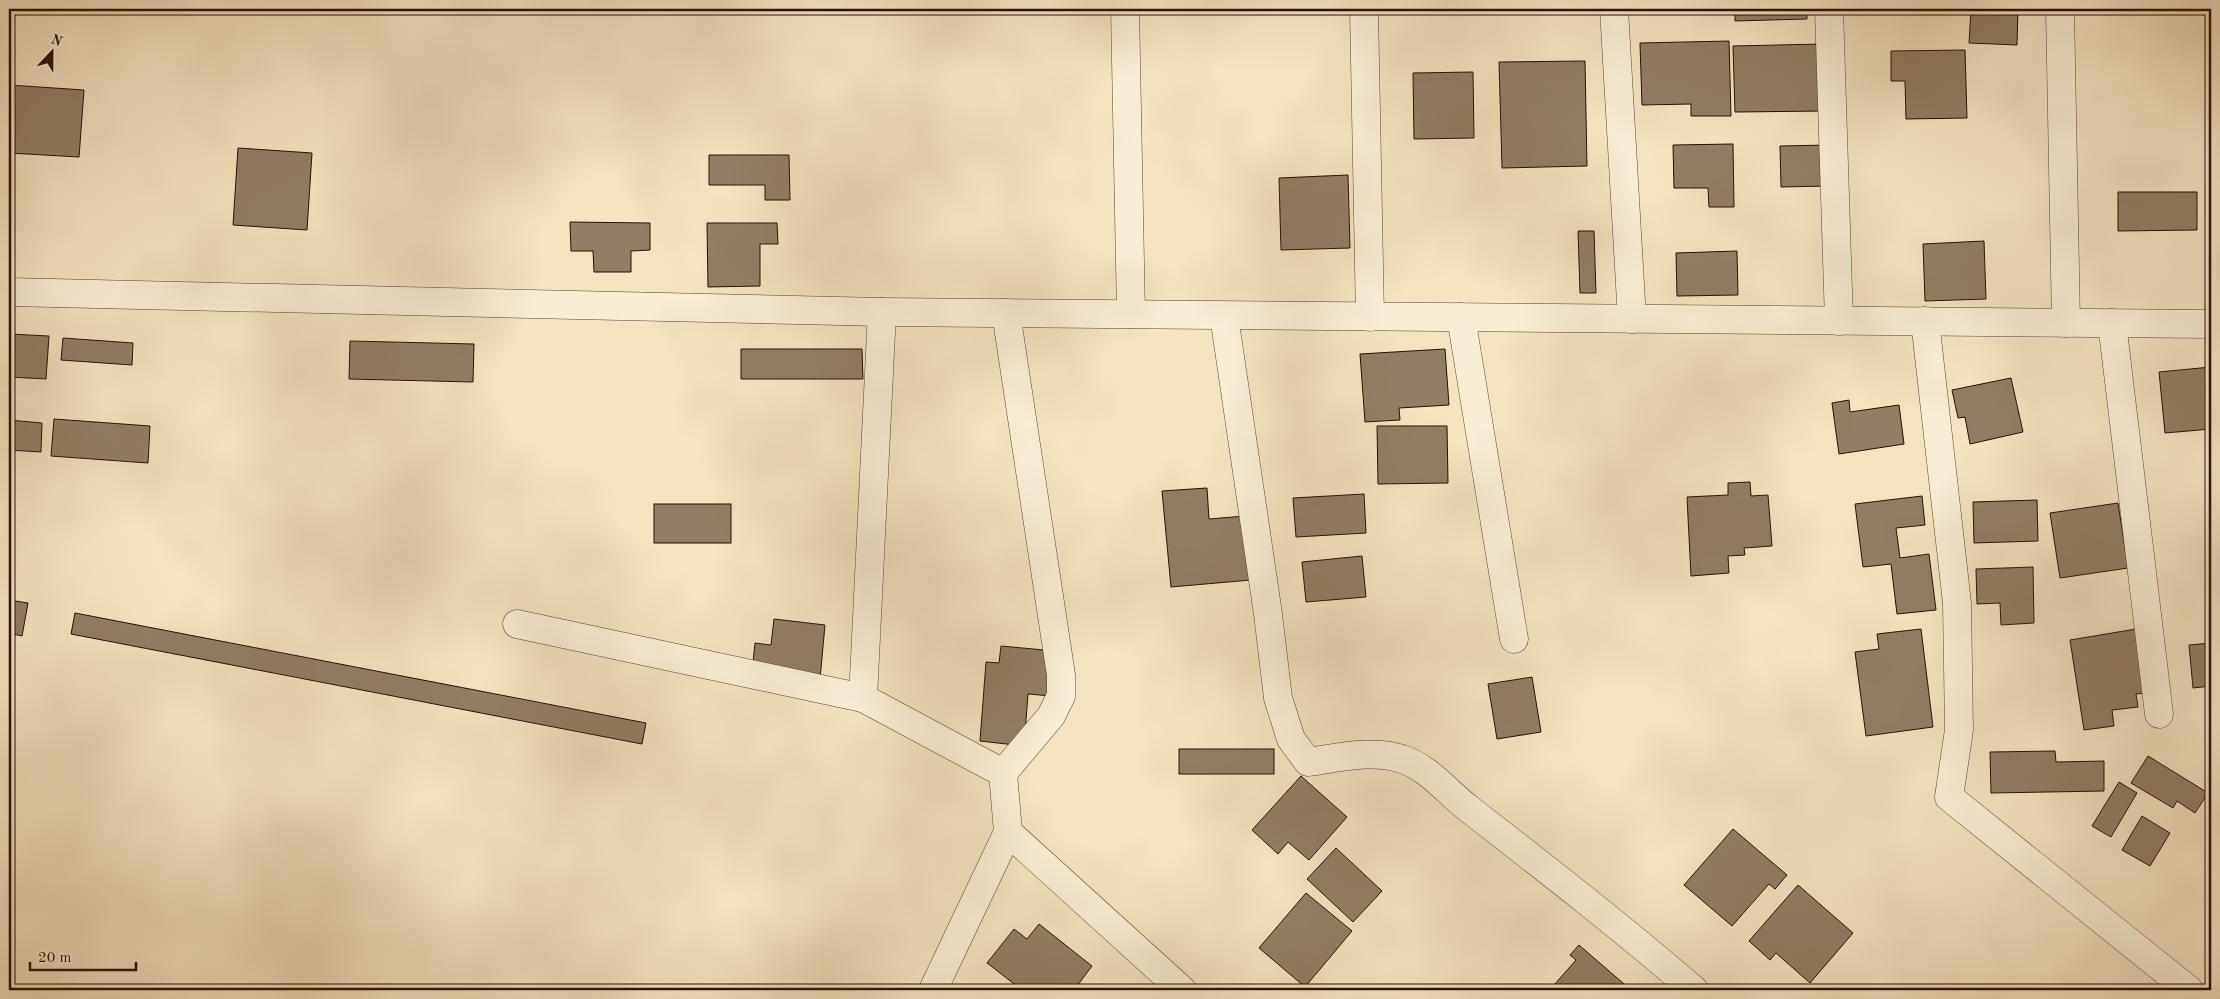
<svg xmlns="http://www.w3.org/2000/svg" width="2220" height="999" font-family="'Old Standard TT',serif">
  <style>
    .building { fill: #917e66; stroke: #261005 }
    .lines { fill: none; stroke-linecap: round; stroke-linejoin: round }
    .street-casing { stroke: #594534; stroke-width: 29 }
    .street { stroke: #f7edd5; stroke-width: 28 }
  </style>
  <rect width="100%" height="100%" fill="#f3e3bf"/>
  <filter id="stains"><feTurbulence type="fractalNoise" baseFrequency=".004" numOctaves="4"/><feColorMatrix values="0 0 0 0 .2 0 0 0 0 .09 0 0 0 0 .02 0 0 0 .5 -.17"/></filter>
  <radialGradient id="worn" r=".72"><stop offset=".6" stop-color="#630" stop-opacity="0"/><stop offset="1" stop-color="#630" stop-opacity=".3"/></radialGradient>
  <g class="building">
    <polygon points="1735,9 1807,9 1807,19 1735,21"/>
    <polygon points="1971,9 2018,9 2017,45 1969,43"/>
    <polygon points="1729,41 1731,116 1691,116 1691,104 1642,105 1640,43"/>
    <polygon points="1823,44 1825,111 1735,112 1733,46"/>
    <polygon points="1965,50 1967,118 1906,119 1905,81 1891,81 1891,51"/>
    <polygon points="1585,61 1587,166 1502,168 1499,62"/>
    <polygon points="1473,72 1474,138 1414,139 1413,73"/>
    <polygon points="9,85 84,90 79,157 9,153"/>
    <polygon points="1733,144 1734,207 1709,207 1708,188 1674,188 1673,145"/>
    <polygon points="1828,145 1829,186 1781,187 1780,146"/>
    <polygon points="238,148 312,153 307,230 233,225"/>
    <polygon points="709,155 789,155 790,200 765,200 765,185 709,185"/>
    <polygon points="1348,175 1350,248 1281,250 1279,178"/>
    <polygon points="2118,192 2197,192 2197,230 2118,231"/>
    <polygon points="570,222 650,223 650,250 631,251 631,272 594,272 593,251 571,251"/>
    <polygon points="707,223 777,223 778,244 760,244 760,286 708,287"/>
    <polygon points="1578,231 1594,231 1596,293 1580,293"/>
    <polygon points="1984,241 1986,299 1925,301 1923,244"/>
    <polygon points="1737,251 1738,295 1677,296 1676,253"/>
    <polygon points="9,334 49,336 46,379 9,377"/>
    <polygon points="63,338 133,343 132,365 61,360"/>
    <polygon points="350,341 474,344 473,382 349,379"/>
    <polygon points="741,349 862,349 863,379 741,379"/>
    <polygon points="1445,349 1449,405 1399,408 1400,420 1365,422 1360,354"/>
    <polygon points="2211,367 2211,429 2165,433 2159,372"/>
    <polygon points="2011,378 2023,432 1970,444 1965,417 1958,418 1952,390"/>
    <polygon points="1849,400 1850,412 1899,405 1904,444 1839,454 1832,403"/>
    <polygon points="54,419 150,426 148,463 51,456"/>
    <polygon points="9,420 42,423 41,452 9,450"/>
    <polygon points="1377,426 1447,426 1448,483 1378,484"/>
    <polygon points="1750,482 1751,496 1768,495 1772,546 1744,548 1745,555 1728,556 1729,573 1691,576 1687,497 1728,495 1728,483"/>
    <polygon points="1207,488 1209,519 1245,516 1251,580 1171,587 1162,491"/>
    <polygon points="1364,494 1366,533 1296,537 1293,498"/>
    <polygon points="1922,496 1925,525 1896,528 1900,558 1929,554 1936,610 1897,614 1891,564 1863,567 1855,504"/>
    <polygon points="2037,500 2038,541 1974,543 1973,502"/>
    <polygon points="2118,503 2128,568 2060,578 2050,513"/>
    <rect x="654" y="504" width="77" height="39"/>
    <polygon points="1362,556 1366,597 1306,602 1302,562"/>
    <polygon points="2033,567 2034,623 2001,625 2000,603 1977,604 1976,569"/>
    <polygon points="9,600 28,603 22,636 9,633"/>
    <polygon points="75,613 646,723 642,744 71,634"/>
    <polygon points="774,619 825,625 820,679 752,672 755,643 771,645"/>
    <polygon points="1921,629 1933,727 1866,736 1855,652 1879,649 1877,634"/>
    <polygon points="2136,629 2146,693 2136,694 2138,707 2112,710 2114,726 2084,730 2070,640"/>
    <polygon points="2211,643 2211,686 2193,688 2189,645"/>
    <polygon points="1001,646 1055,651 1051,696 1028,694 1024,746 980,741 986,662 999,663"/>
    <polygon points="1532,677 1541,732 1497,739 1488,684"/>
    <rect x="1179" y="749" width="95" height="25"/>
    <polygon points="2055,751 2056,762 2104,761 2104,791 1991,793 1990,752"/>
    <polygon points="2148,756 2208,793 2195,813 2177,801 2173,808 2131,783"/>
    <polygon points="1301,776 1347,817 1309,860 1288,842 1278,854 1252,830"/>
    <polygon points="2119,782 2137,793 2111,837 2092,826"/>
    <polygon points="2142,816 2170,833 2150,866 2122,850"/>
    <polygon points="1733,829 1787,875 1775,889 1769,884 1732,926 1684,885"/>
    <polygon points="1336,848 1382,891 1353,922 1307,879"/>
    <polygon points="1798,885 1853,933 1810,983 1776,953 1770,960 1749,941"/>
    <polygon points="1306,893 1352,931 1305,987 1259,948"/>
    <polygon points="1039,924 1092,966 1074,990 1022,990 987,963 1014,929 1027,939"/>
    <polygon points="1579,945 1631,990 1554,990 1557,987 1554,985 1576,960 1570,955"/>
  </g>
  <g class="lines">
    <defs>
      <g id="street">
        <polyline points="1125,9 1131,314"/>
        <polyline points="1364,9 1370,317"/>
        <polyline points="1614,9 1632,319"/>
        <polyline points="1829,9 1839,321"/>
        <polyline points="2060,9 2066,323"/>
        <polyline points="9,292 882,312 2211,324"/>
        <polyline points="882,312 863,698 1003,773 1008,832 1182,990"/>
        <path d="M1224,316L1268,614L1278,698L1291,739L1308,762C1338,758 1373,749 1402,759C1428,767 1448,793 1469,809C1545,868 1621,927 1694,990"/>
        <polyline points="1461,317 1514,639"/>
        <polyline points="1925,321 1957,603 1959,730 1949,797 2189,990"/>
        <polyline points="2112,323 2159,714"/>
        <polyline points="517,624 863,698"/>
        <polyline points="1003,773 1051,716 1061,696 1061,675 1006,313"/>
        <polyline points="933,990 1008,832"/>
      </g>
    </defs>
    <use href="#street" class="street-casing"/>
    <use href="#street" class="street"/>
  </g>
  <rect width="2220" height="999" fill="none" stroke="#f3e3bf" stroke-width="30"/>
  <rect x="10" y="10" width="2200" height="979" fill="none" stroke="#261005" stroke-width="2.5"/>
  <rect x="15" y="15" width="2190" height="969" fill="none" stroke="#261005"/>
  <g transform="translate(52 52) rotate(22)" stroke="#f7edd5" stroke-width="4" paint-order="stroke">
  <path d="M0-4L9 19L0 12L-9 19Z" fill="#261005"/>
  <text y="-8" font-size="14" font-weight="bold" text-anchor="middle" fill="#261005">N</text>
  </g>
  <path d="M30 962v8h106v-8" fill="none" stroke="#261005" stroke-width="2.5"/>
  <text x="38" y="962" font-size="15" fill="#261005" stroke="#f7edd5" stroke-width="4" paint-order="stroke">20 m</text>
  <rect width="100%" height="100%" filter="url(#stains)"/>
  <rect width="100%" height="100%" fill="url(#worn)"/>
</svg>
